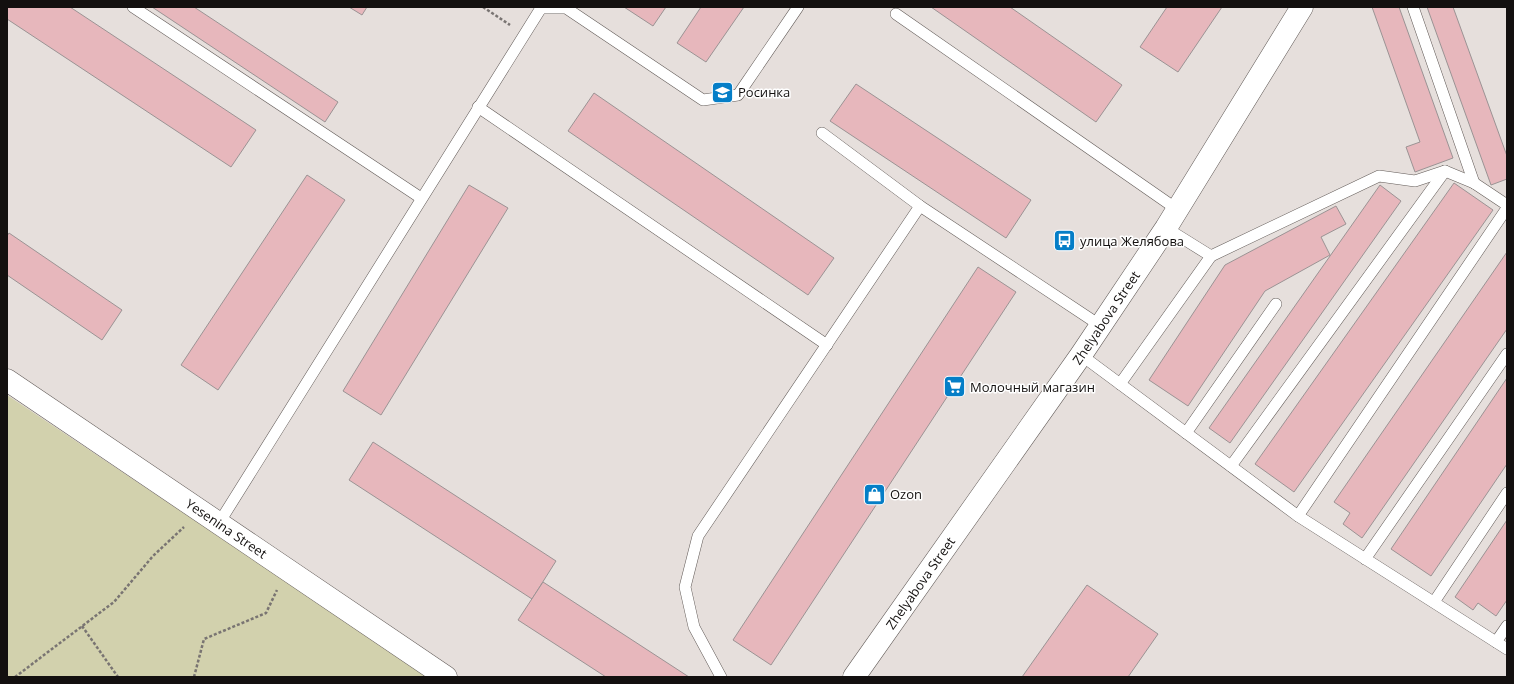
<svg xmlns="http://www.w3.org/2000/svg" width="1514" height="684" font-family="'Open Sans',sans-serif">
  <style>
    .green { fill: #d2d1ad }
    .building { fill: #e7b7bc; stroke: #9b9394 }
    .lines { fill: none; stroke-linecap: round; stroke-linejoin: round }
    .service-casing { stroke: #635c59; stroke-width: 12 }
    .minor-casing { stroke: #635c59; stroke-width: 23 }
    .path { stroke: #797472; stroke-width: 2.5; stroke-dasharray: 3 2; stroke-linecap: butt }
    .service { stroke: #fff; stroke-width: 11 }
    .minor { stroke: #fff; stroke-width: 22 }
    .labels { text-anchor: middle; dominant-baseline: central; stroke-width: 3; stroke-linejoin: round; paint-order: stroke }
    .poi-label { font-size: 13px; fill: #13100f; stroke: #fff; text-anchor: start }
    .street-label { font-size: 13px; fill: #13100f; stroke: #fff }
  </style>
  <rect width="100%" height="100%" fill="#e6dfdc"/>
  <polygon class="green" points="7,395 429,677 7,677"/>
  <g class="building">
    <polygon points="7,7 70,7 256,130 231,167 7,19"/>
    <polygon points="152,7 194,7 338,102 325,122"/>
    <polygon points="349,7 367,7 362,15"/>
    <polygon points="624,7 666,7 653,26"/>
    <polygon points="701,7 744,7 706,62 677,43"/>
    <polygon points="931,7 1010,7 1122,85 1096,122"/>
    <polygon points="1167,7 1222,7 1178,72 1140,47"/>
    <polygon points="1372,7 1399,7 1453,158 1415,172 1406,147 1420,142"/>
    <polygon points="1427,7 1453,7 1507,156 1507,179 1491,185"/>
    <polygon points="856,84 1031,200 1006,238 830,121"/>
    <polygon points="594,93 834,258 808,295 568,131"/>
    <polygon points="307,175 345,200 218,390 181,365"/>
    <polygon points="1454,183 1493,210 1294,492 1255,464"/>
    <polygon points="469,185 508,208 381,415 343,391"/>
    <polygon points="1380,185 1401,201 1230,443 1209,428"/>
    <polygon points="1336,206 1346,224 1321,237 1330,255 1265,291 1188,406 1149,380 1225,265"/>
    <polygon points="9,233 122,310 102,340 7,275 7,236"/>
    <polygon points="1507,252 1507,329 1362,538 1343,524 1350,513 1334,502"/>
    <polygon points="978,267 1016,292 771,665 733,640"/>
    <polygon points="1507,378 1507,464 1431,576 1391,549"/>
    <polygon points="373,442 556,561 532,599 349,480"/>
    <polygon points="1507,520 1507,600 1496,616 1478,603 1473,610 1455,597"/>
    <polygon points="543,582 689,677 606,677 518,620"/>
    <polygon points="1087,585 1158,634 1128,677 1022,677"/>
  </g>
  <g class="lines">
    <defs>
      <g id="service">
        <polyline points="133,7 421,198"/>
        <polyline points="1413,7 1474,183"/>
        <polyline points="896,14 1178,210"/>
        <polyline points="478,107 827,345"/>
        <polyline points="822,133 920,206 1101,326"/>
        <polyline points="1166,228 1211,256"/>
        <polyline points="1081,355 1298,516 1507,649"/>
        <polyline points="1120,384 1211,256 1379,176 1415,181 1445,171 1474,183 1507,205"/>
        <polyline points="1186,433 1276,304"/>
        <polyline points="1231,466 1445,171"/>
        <polyline points="1298,516 1507,208"/>
        <polyline points="219,523 541,8 566,8 703,100 738,95 798,7"/>
        <polyline points="1365,559 1507,354"/>
        <polyline points="1434,602 1507,493"/>
        <polyline points="1496,642 1507,626"/>
        <polyline points="721,677 694,627 685,587 698,536 920,206"/>
      </g>
      <g id="minor">
        <path id="s1" d="M7,380L446,677"/>
        <path id="s2" d="M854,677L1081,355L1166,228L1302,7"/>
      </g>
    </defs>
    <use href="#service" class="service-casing"/>
    <use href="#minor" class="minor-casing"/>
    <g class="path">
      <polyline points="483,7 510,25"/>
      <polyline points="82,626 118,677"/>
      <polyline points="15,677 114,602 153,556 184,527"/>
      <polyline points="194,677 204,639 266,613 277,590"/>
    </g>
    <use href="#service" class="service"/>
    <use href="#minor" class="minor"/>
  </g>
  <defs>
    <symbol id="school-square" viewBox="-11 -11 22 22"><rect x="-9" y="-9" width="18" height="18" rx="4" fill="#057ec7" stroke="#fff"/><path d="M0-5L7-2L0 1L-7-2ZM-4 1L0 2.5L4 1V4Q0 6-4 4Z" fill="#fff"/></symbol>
    <symbol id="bus-square" viewBox="-11 -11 22 22"><rect x="-9" y="-9" width="18" height="18" rx="4" fill="#057ec7" stroke="#fff"/><path d="M-5-6H5V4H4V6H2V4H-2V6H-4V4H-5ZM-3.5-4V0h7V-4ZM-3.5 1.2v1.5H-2V1.2ZM2 1.2v1.5H3.5V1.2Z" fill="#fff"/></symbol>
    <symbol id="supermarket-square" viewBox="-11 -11 22 22"><rect x="-9" y="-9" width="18" height="18" rx="4" fill="#057ec7" stroke="#fff"/><path d="M-6-5.5h2.5l.6 2H6L4.5 2H-2.5L-4.4-4H-6ZM-1.5 3.2a1.3 1.3 0 1 0 .1 0ZM3 3.2a1.3 1.3 0 1 0 .1 0Z" fill="#fff"/></symbol>
    <symbol id="shop-square" viewBox="-11 -11 22 22"><rect x="-9" y="-9" width="18" height="18" rx="4" fill="#057ec7" stroke="#fff"/><path d="M-5-2.5h2.3a2.7 3.5 0 0 1 5.4 0H5L5.5 6h-11ZM-1.5-2.5h3a1.5 2.3 0 0 0-3 0Z" fill="#fff"/></symbol>
  </defs>
  <g fill-rule="evenodd">
    <use href="#school-square" x="710" y="80" width="25" height="25"/>
    <use href="#bus-square" x="1052" y="228" width="25" height="25"/>
    <use href="#supermarket-square" x="942" y="374" width="25" height="25"/>
    <use href="#shop-square" x="862" y="482" width="25" height="25"/>
  </g>
  <g class="labels">
    <g class="poi-label">
      <text x="738" y="92">Росинка</text>
      <text x="1080" y="241">улица Желябова</text>
      <text x="970" y="387">Молочный магазин</text>
      <text x="890" y="494">Ozon</text>
    </g>
    <g class="street-label">
      <text stroke="none"><textPath href="#s2" startOffset="439">Zhelyabova Street</textPath></text>
      <text stroke="none"><textPath href="#s1" startOffset="265">Yesenina Street</textPath></text>
      <text stroke="none"><textPath href="#s2" startOffset="115">Zhelyabova Street</textPath></text>
    </g>
  </g>
  <rect width="1514" height="684" fill="none" stroke="#13100f" stroke-width="16"/>
</svg>
